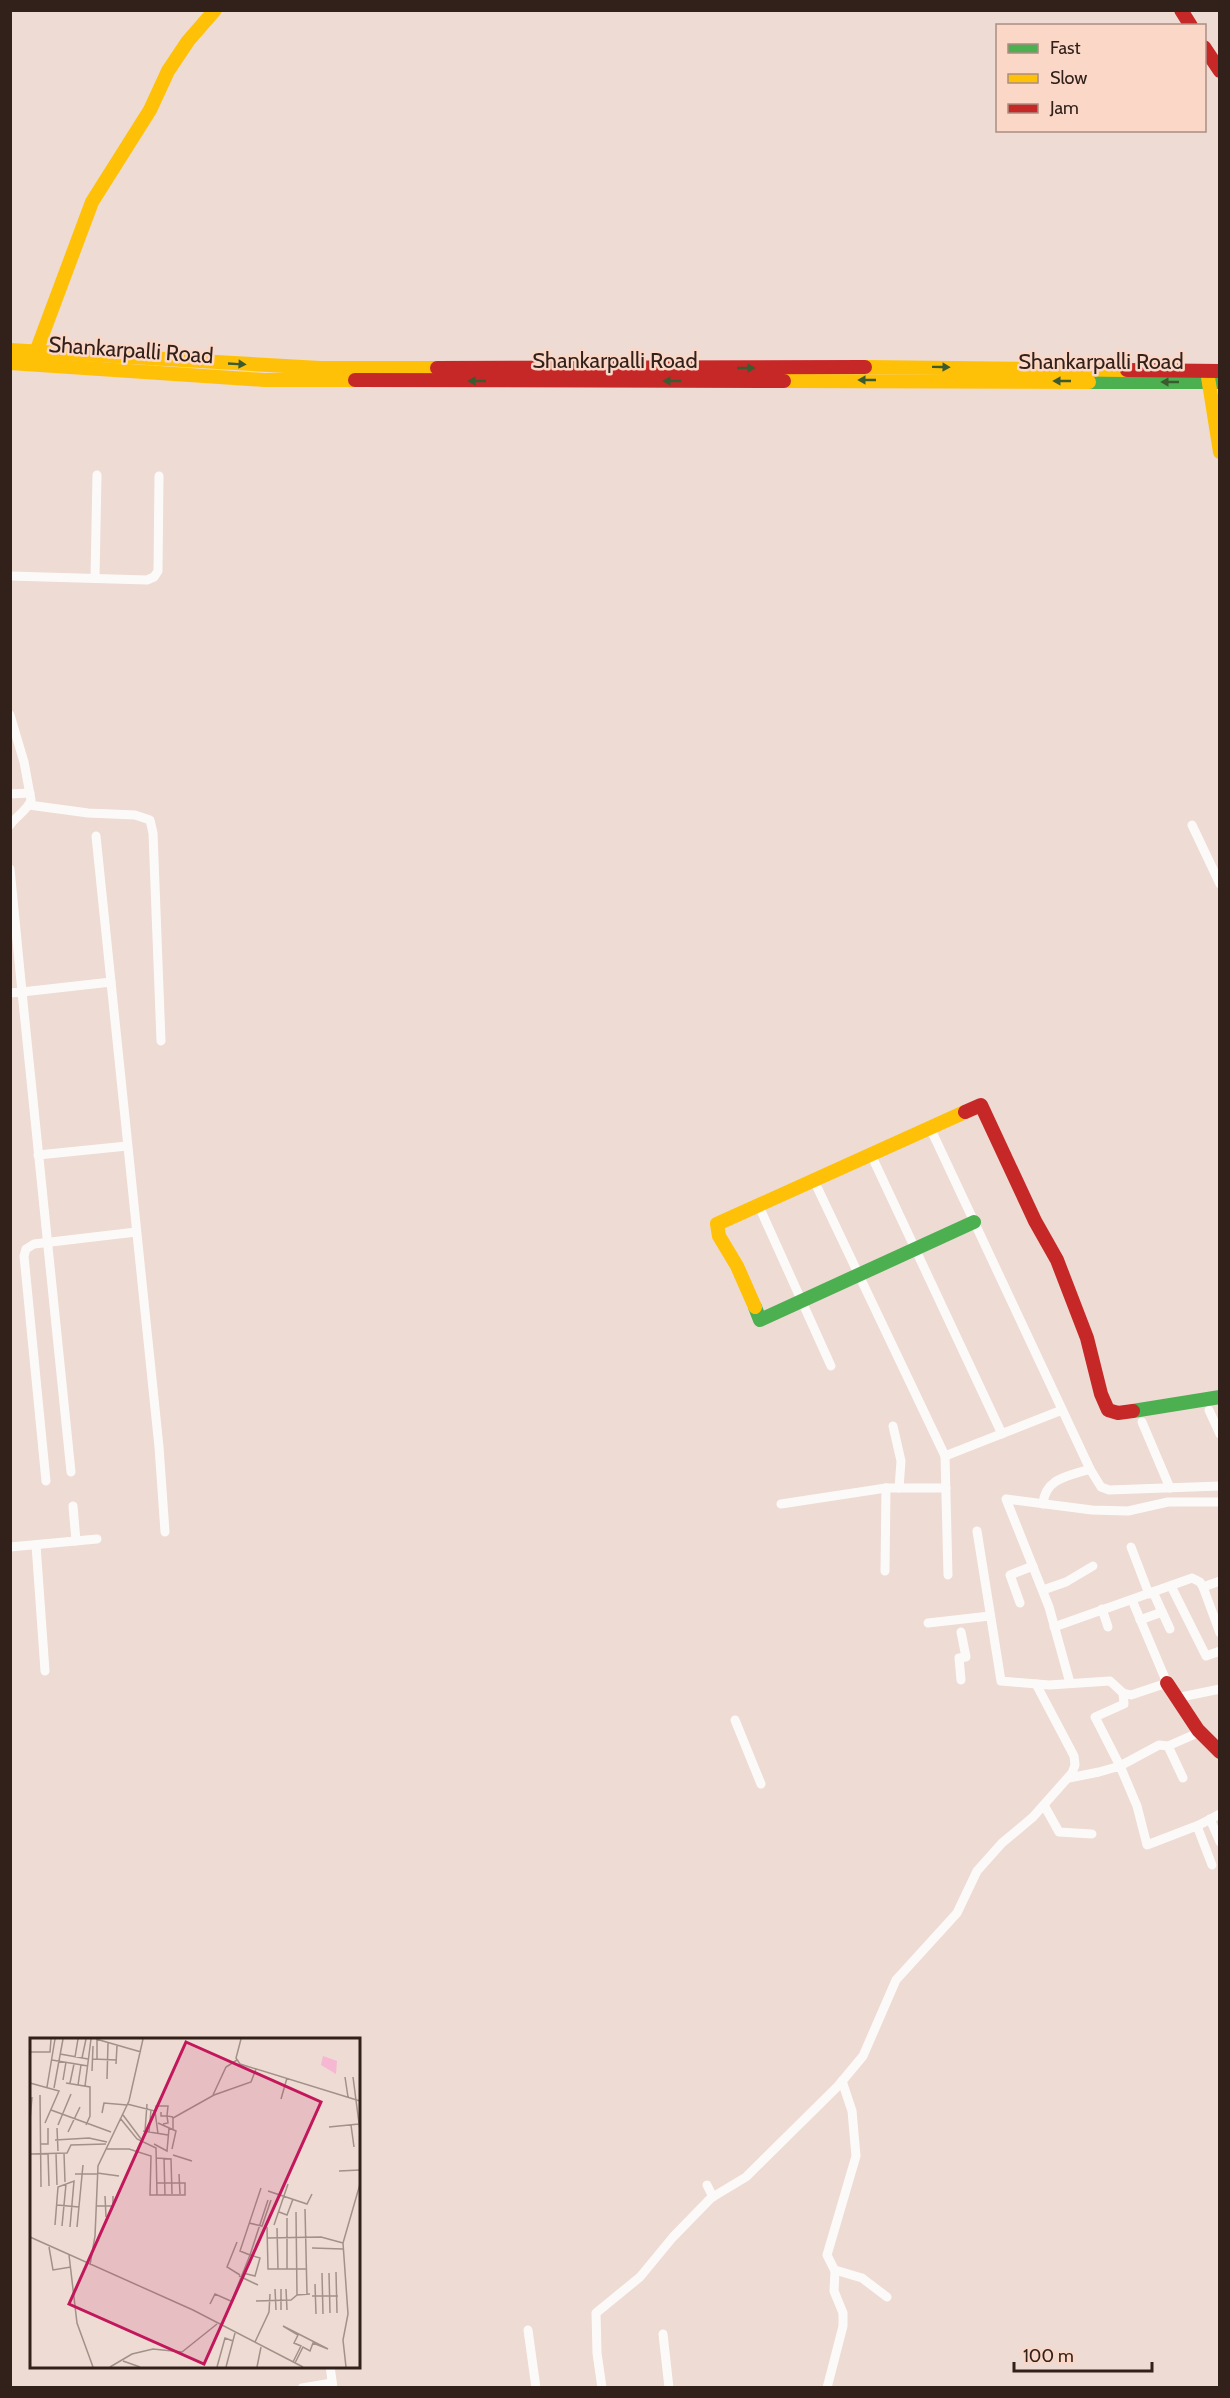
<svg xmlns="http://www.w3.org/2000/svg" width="1230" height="2398" font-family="Cabin,sans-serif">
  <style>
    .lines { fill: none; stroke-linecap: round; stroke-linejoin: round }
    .street { stroke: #fcfaf8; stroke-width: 9 }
    .fast { stroke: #4caf50; stroke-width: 14 }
    .slow { stroke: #ffc107; stroke-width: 14 }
    .jam { stroke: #c62828; stroke-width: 14 }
    .oneway { fill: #3c5a30 }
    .labels { text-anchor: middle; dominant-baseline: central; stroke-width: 5; stroke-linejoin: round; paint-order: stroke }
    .street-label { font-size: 22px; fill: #31211a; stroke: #fad7c7 }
    .inset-road { fill: none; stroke: #a29189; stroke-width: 1.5 }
    .view { fill: #c2185b; fill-opacity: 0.15; stroke: #c2185b; stroke-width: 3 }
    .inset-edge { fill: none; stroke: #31211a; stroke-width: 3 }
  </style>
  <rect width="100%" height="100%" fill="#eedbd3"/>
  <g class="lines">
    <g class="street">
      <polyline points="10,576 147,580 154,577 158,571 159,476"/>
      <polyline points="95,578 97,475"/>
      <path d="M10,715L24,762L31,800C28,810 16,816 10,825"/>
      <polyline points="10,794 30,793"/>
      <polyline points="29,805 88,813 135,815 150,820 153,833 161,1041"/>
      <polyline points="1192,825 1220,884"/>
      <polyline points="96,836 111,982"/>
      <polyline points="10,869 22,992 111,982 159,1447 165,1532"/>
      <polyline points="10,993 22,992 71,1472"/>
      <polyline points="933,1134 1090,1469 1101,1487 1109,1490 1220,1486"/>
      <polyline points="38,1155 127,1146"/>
      <polyline points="874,1161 1002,1434"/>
      <polyline points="817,1187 945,1456 1062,1410"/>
      <polyline points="762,1213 831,1366"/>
      <polyline points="1209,1410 1220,1434"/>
      <polyline points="1142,1422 1170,1488"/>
      <polyline points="893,1426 901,1461 899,1488"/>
      <polyline points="945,1456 948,1575"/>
      <polyline points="46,1481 24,1256 26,1249 34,1244 136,1232"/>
      <polyline points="781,1504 886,1488 946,1488"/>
      <path d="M1043,1504C1045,1478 1069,1476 1090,1469"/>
      <polyline points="73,1506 76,1541"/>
      <polyline points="977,1531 1001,1681 1049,1685 1110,1681 1123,1693 1131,1695 1167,1683 1132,1600"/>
      <polyline points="36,1545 45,1671"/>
      <polyline points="10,1547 97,1539"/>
      <polyline points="1131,1547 1149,1594"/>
      <polyline points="885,1571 886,1488"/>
      <polyline points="1171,1586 1206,1656 1220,1651"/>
      <polyline points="1203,1587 1220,1581"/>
      <polyline points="1043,1590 1066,1582 1093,1566"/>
      <polyline points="1153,1592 1170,1629"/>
      <polyline points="1020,1603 1010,1575 1033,1566"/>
      <polyline points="1102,1609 1108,1627"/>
      <polyline points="1140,1620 1162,1612"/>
      <polyline points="928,1623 990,1616"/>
      <polyline points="1054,1627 1192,1578 1200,1582 1203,1587 1220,1633"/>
      <polyline points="961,1680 959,1658 966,1657 961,1632"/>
      <polyline points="1070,1683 1049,1607 1006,1499 1092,1510 1128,1511 1168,1502 1220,1502"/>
      <polyline points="1123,1693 1124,1704 1095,1717 1120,1766 1159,1745 1168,1746 1183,1778"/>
      <polyline points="1176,1698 1220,1689"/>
      <polyline points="735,1720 761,1784"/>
      <polyline points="1168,1746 1200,1732"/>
      <polyline points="1069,1778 1099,1772 1120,1766 1137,1806 1147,1845 1199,1825 1220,1814"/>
      <polyline points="1044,1805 1059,1832 1092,1834"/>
      <polyline points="1210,1819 1220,1842"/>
      <polyline points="1197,1826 1212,1865"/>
      <polyline points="707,2185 713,2197"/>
      <polyline points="835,2270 862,2278 887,2297"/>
      <polyline points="528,2330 536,2388"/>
      <polyline points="663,2334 669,2388"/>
      <polyline points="330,2366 333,2388"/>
      <polyline points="302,2388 332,2383"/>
      <polyline points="602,2388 597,2353 596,2313 640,2277 673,2237 711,2198 746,2177 838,2086 863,2056 896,1980 957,1913 977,1871 1002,1843 1033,1817 1072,1773 1075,1765 1074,1756 1036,1684"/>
      <polyline points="827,2388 843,2326 843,2313 834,2291 835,2271 827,2255 856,2156 852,2111 842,2081"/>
    </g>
    <g class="fast">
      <polyline points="1089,382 1220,382"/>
      <polyline points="755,1307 760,1320 974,1222"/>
      <polyline points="1133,1411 1220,1397"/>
    </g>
    <g class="slow">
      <polyline points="10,350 320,368 437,368"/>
      <polyline points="36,352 92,202 150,110 168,71 188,41 215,10"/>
      <polyline points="10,363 264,380 355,380"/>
      <polyline points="865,367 1127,370"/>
      <polyline points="1207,371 1220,452"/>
      <polyline points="784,381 1089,382"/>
      <polyline points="755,1307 737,1266 719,1236 717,1224 965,1112"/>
    </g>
    <g class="jam">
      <polyline points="1181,10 1191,26"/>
      <polyline points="1204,47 1220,71"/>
      <polyline points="437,368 865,367"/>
      <polyline points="1127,370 1220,371"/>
      <polyline points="355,380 784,381"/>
      <polyline points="965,1112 981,1105 1035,1221 1057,1260 1087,1338 1101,1394 1108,1410 1118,1413 1133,1411"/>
      <polyline points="1167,1683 1198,1730 1220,1752"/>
    </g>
  </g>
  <defs><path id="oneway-solid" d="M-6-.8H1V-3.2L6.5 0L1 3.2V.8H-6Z" transform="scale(1.5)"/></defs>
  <g class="oneway">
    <use href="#oneway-solid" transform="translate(237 364) rotate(3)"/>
    <use href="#oneway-solid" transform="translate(941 367) rotate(1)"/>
    <use href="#oneway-solid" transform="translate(746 368)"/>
    <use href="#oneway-solid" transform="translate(867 380) rotate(-180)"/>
    <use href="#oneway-solid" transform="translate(477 381) rotate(-180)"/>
    <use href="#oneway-solid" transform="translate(672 381) rotate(180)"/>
    <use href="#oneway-solid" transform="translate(1062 381) rotate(-180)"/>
    <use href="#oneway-solid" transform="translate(1170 382) rotate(-180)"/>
  </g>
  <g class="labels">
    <g class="street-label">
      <text transform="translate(131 350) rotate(4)">Shankarpalli Road</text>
      <text x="615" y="360">Shankarpalli Road</text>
      <text x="1101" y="361">Shankarpalli Road</text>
    </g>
  </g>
  <g transform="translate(30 2038)">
    <rect width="330" height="330" fill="#eedbd3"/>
    <path d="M293,18L307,23L306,36L291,27Z" fill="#f6b7d2"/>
    <path class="inset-road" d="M66,1L111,14M211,1L206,20L210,26L330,63M0,14H20L21,1M30,16L58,21M45,19L48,1M52,20L56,1M63,21L87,22M67,21V1M22,22L58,28M86,26L87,8M62,33L63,8M315,39L318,59M323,39L330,93M77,41L78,5M33,42L36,24M0,45L29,53L15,85M36,45L60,49V78L56,87M40,45L44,26M48,47L51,27M55,48L61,1M17,49L25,1M24,50L33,1M10,57L11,149M183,57L196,29L207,22M251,61L257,40M97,66L125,73L128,96M21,72L81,94M125,73L126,68H138L137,78L143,79M131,74V78H137L138,85L133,86M72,75L74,65L97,67M93,77L111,101M90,80L107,101L126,110L127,157M0,82L2,59M128,85L146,93L142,111M28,87L41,56M321,87L324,109M299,89L329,86M27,90L28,113M143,91V80L184,57L221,44L226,31M113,93L138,97M115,93L117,66M38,94L50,69M119,94L121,72M25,102L59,100L77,104M10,106H18V90M124,106L137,113L139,90M76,111H99L121,118L120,157H155V145H127M18,115L19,148M26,115L27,147M34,115L35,144M0,116L37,115L41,107L76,106M143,117L162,123M126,120L141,121L142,156M134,120L135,157M309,133L330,132M67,135L89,138M45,136H67M149,136L150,156M238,153L277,166L282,156M75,158L76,179M27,167L49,169M66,168H83V158M275,171L277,256M249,174L257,177L263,161M266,174L267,257M257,180V231M219,185L232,188L241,162M25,187L28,149L44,143L40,189M244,187L258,146M32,188L36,146M47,189L53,127M237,189L238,231H277M247,190L248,231M0,199L163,272L273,329M237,200L291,199L313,205M207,204L197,229L210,237M19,209L23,232L41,229M282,210L313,211M39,217L47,285L63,329M60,227L65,198L68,128L99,63L113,1M306,234L307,275M213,235L225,238L230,220L220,217L238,162M292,235L293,276M299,235L300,275M209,238L228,247M285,246L286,276M245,251L246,272M251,251V272M256,251L257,272M282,258H308M226,263L261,262L267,257L280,256M180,266L185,256L203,264M192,287L220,217L210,213L231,150M225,304L239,274L240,256M93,323L110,329M263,324L271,308L264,305L268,297L253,288L298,311L283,305L280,313L273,309L265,325M80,329L102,316L123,311L152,314L187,286M187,329L195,300L203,303M196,329L205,295M227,329L231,309M316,329L313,302L318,276L313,205L330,146"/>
    <path class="view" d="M156,4L291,64L174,326L39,266Z"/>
    <rect width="330" height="330" class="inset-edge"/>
  </g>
  <rect width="1230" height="2398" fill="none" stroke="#31211a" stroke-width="24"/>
  <rect x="996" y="24" width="210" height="108" fill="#fad7c7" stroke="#aa8e82" stroke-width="1.5"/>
  <rect x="1008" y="44" width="30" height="9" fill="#4caf50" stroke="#aa8e82" stroke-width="1.5"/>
  <text x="1050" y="54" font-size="18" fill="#31211a">Fast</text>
  <rect x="1008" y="74" width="30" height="9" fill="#ffc107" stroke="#aa8e82" stroke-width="1.5"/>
  <text x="1050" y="84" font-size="18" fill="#31211a">Slow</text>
  <rect x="1008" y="104" width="30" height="9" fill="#c62828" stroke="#aa8e82" stroke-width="1.5"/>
  <text x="1050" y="114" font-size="18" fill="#31211a">Jam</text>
  <path d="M1014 2362v9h138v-9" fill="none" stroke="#31211a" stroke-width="3"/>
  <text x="1023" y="2362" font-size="18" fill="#31211a" stroke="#fad7c7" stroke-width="4.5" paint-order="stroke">100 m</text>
</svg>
